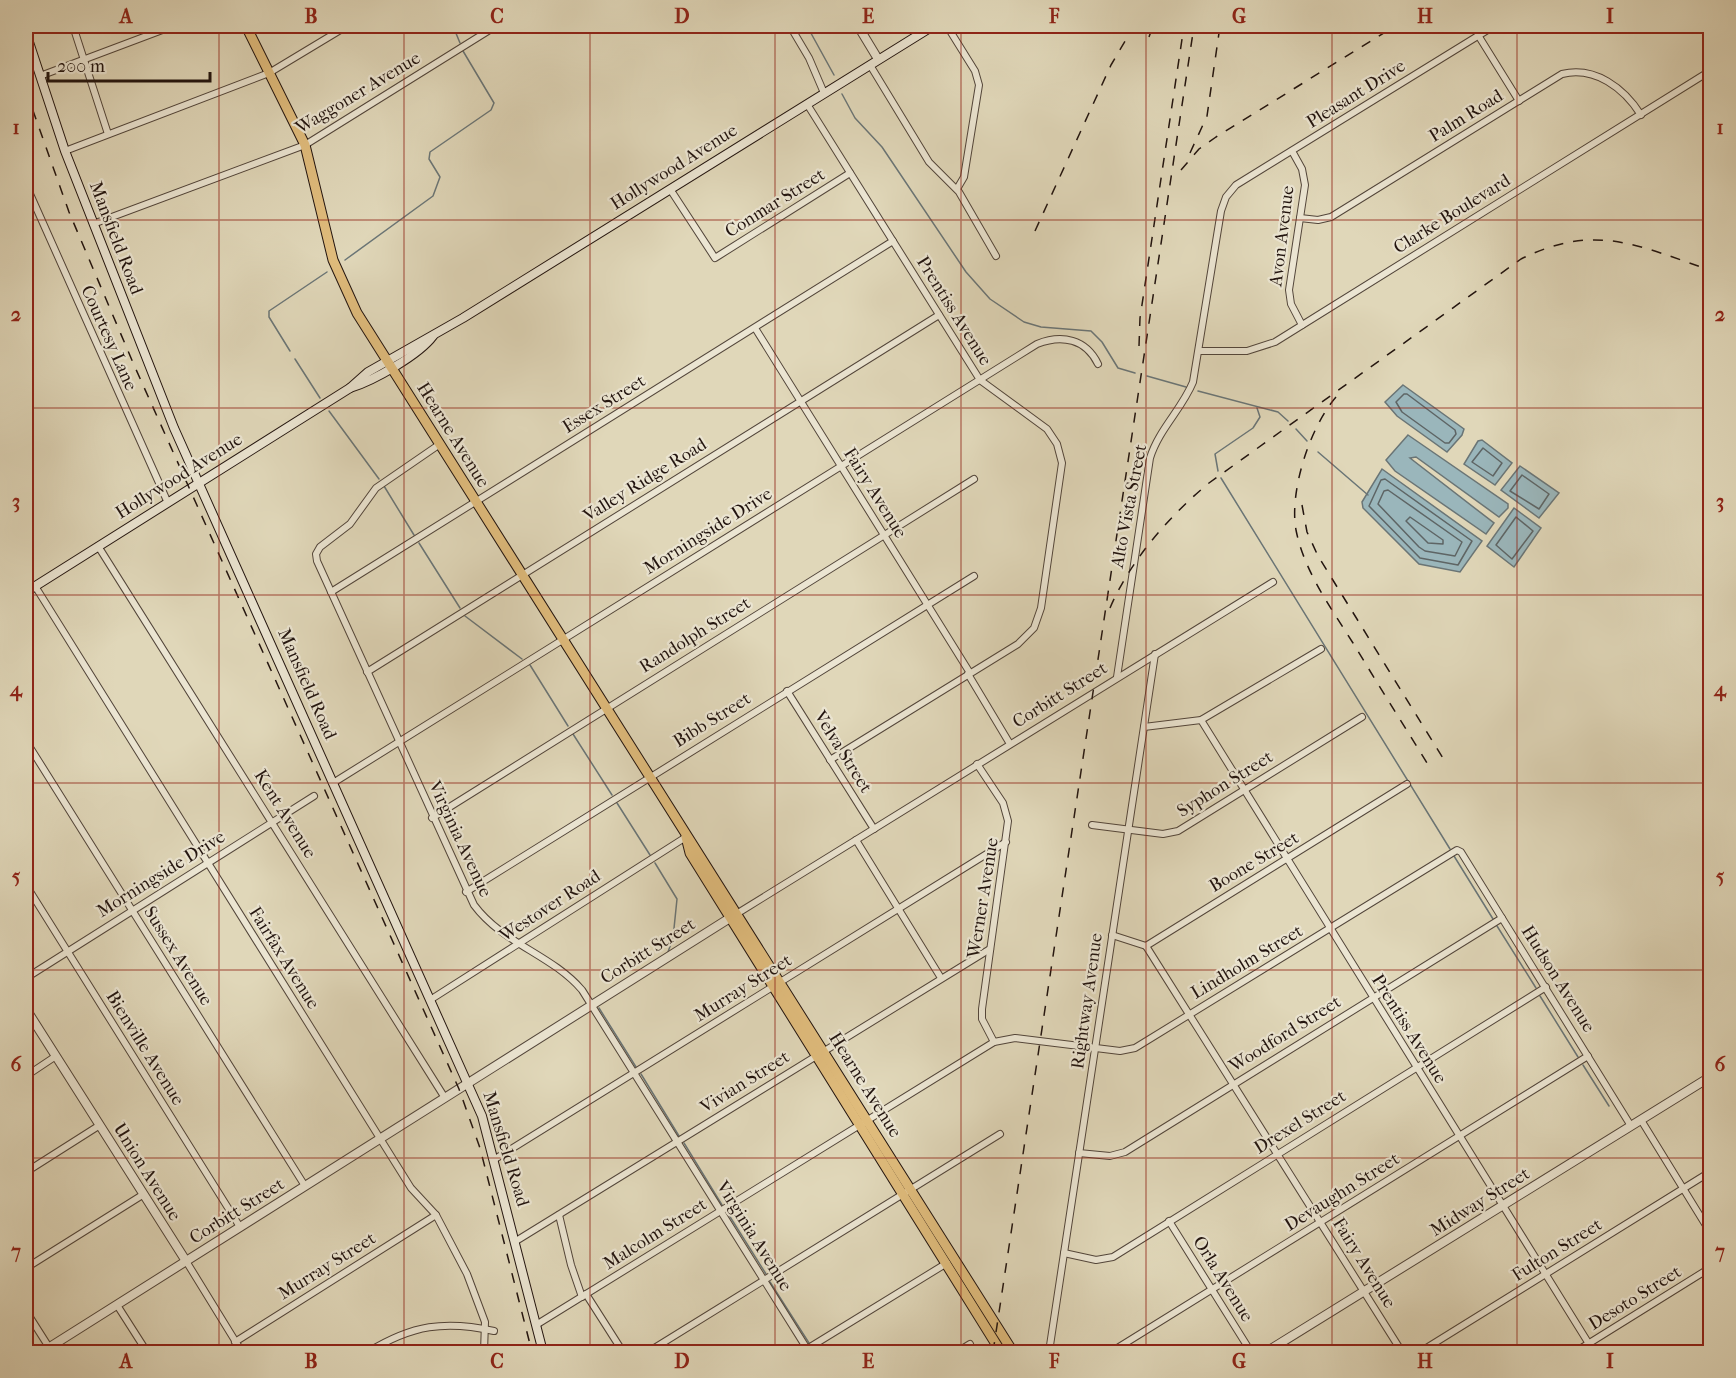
<svg xmlns="http://www.w3.org/2000/svg" width="1736" height="1378" font-family="'IM FELL French Canon',serif">
  <style>
    .water { fill: #9ab6bb; stroke: #6a7576; stroke-width: 1.5 }
    .lines { fill: none; stroke-linecap: round; stroke-linejoin: round }
    .shore { stroke: #5e6565; stroke-width: 1.5 }
    .stream { stroke: #6a7576; stroke-width: 1.5 }
    .minor-casing { stroke: #52453a; stroke-width: 8 }
    .tertiary-casing { stroke: #52453a; stroke-width: 10 }
    .secondary-casing { stroke: #22140f; stroke-width: 10 }
    .primary-casing { stroke: #22140f; stroke-width: 11 }
    .minor { stroke: #ebe5d2; stroke-width: 6 }
    .tertiary { stroke: #ebe5d2; stroke-width: 8 }
    .secondary { stroke: #ebe5d2; stroke-width: 8 }
    .primary { stroke: #e0bc7c; stroke-width: 9 }
    .rail { stroke: #22140f; stroke-width: 1.5; stroke-dasharray: 10 10; stroke-linecap: butt }
    .grid { fill: none; stroke: #8f2418; stroke-width: 1.5; stroke-opacity: 0.55 }
    .labels { text-anchor: middle; dominant-baseline: central; stroke-width: 4.5; stroke-linejoin: round; paint-order: stroke }
    .street-label { font-size: 18px; fill: #22140f; stroke: #ebe5d2 }
    .neatline { fill: none; stroke: #8f2418; stroke-width: 2 }
    .grid-label { font-size: 20px; text-anchor: middle; font-weight: bold; fill: #8f2418 }
  </style>
  <rect width="100%" height="100%" fill="#e0d7b9"/>
  <filter id="stains"><feTurbulence type="fractalNoise" baseFrequency=".00333" numOctaves="4"/><feColorMatrix values="0 0 0 0 .2 0 0 0 0 .09 0 0 0 0 .02 0 0 0 .5 -.17"/></filter>
  <radialGradient id="worn" r=".72"><stop offset=".6" stop-color="#630" stop-opacity="0"/><stop offset="1" stop-color="#630" stop-opacity=".3"/></radialGradient>
  <g class="water">
    <polygon points="1403,385 1464,429 1462,435 1447,452 1397,416 1385,402"/>
    <polygon points="1408,435 1508,504 1508,508 1499,517 1416,457 1410,458 1494,523 1486,534 1395,471 1386,460"/>
    <polygon points="1482,440 1512,463 1495,485 1464,464 1478,441"/>
    <polygon points="1520,466 1559,493 1539,518 1501,490"/>
    <polygon points="1382,469 1482,541 1460,572 1419,564 1363,508 1362,502"/>
    <polygon points="1514,508 1541,528 1514,567 1487,546"/>
  </g>
  <g class="lines">
    <g class="shore">
      <polygon points="1404,394 1407,394 1455,430 1456,434 1449,443 1445,443 1402,412 1396,402"/>
      <polygon points="1483,448 1502,463 1493,476 1472,462"/>
      <polygon points="1522,475 1549,494 1539,509 1510,491"/>
      <polygon points="1385,479 1472,541 1458,565 1420,558 1369,506 1381,480"/>
      <polygon points="1388,490 1462,542 1455,556 1425,551 1419,547 1378,504 1384,491"/>
      <polygon points="1410,517 1443,540 1443,544 1428,543 1406,521"/>
      <polygon points="1516,517 1533,531 1512,559 1496,545"/>
    </g>
    <g class="stream">
      <polyline points="453,26 460,43"/>
      <polyline points="807,26 834,75"/>
      <polyline points="842,94 855,118 882,147 966,272 990,299 1024,322 1041,327 1091,331 1102,342 1118,368 1135,373"/>
      <polyline points="345,260 433,196 440,177 429,159 430,152 491,110 494,103 463,51"/>
      <polyline points="290,351 269,317 269,311 327,272"/>
      <polyline points="295,359 320,398"/>
      <polyline points="1147,376 1186,387"/>
      <polyline points="1198,391 1278,412 1288,421"/>
      <polyline points="329,411 379,479"/>
      <polyline points="1296,429 1307,441"/>
      <polyline points="1318,452 1368,495"/>
      <polyline points="1218,471 1215,454 1253,428 1260,417 1257,408"/>
      <polyline points="1221,478 1450,849"/>
      <polyline points="384,486 414,535"/>
      <polyline points="419,543 460,608"/>
      <polyline points="465,616 522,659"/>
      <polyline points="530,665 568,726"/>
      <polyline points="573,734 612,795"/>
      <polyline points="617,803 650,855"/>
      <polyline points="1454,856 1493,919"/>
      <polyline points="655,863 677,899 673,938 668,952"/>
      <polyline points="1497,926 1536,988"/>
      <polyline points="1540,996 1578,1057"/>
      <polyline points="599,1008 636,1067"/>
      <polyline points="1583,1065 1609,1106"/>
      <polyline points="641,1074 679,1136"/>
      <polyline points="684,1143 722,1205"/>
      <polyline points="727,1212 766,1274"/>
      <polyline points="770,1282 809,1343"/>
      <polyline points="814,1351 815,1352"/>
    </g>
    <defs>
      <g id="minor">
        <polyline points="73,26 108,134"/>
        <polyline points="790,26 809,58 824,93"/>
        <polyline points="947,26 975,71 979,85 964,177 957,189"/>
        <polyline points="1478,35 1519,101"/>
        <polyline points="870,65 929,162 959,192 996,256"/>
        <polyline points="40,76 173,26"/>
        <polyline points="807,104 980,380 1047,429 1057,444 1062,463 1041,608 1034,628 1018,644 830,760"/>
        <polyline points="65,151 269,73 347,26"/>
        <polyline points="1292,151 1302,169 1305,185 1289,290 1291,304 1302,325"/>
        <polyline points="26,185 168,503"/>
        <polyline points="670,189 715,258 850,173"/>
        <path d="M1300,218L1318,220L1331,217L1562,74C1595,66 1624,88 1641,115"/>
        <polyline points="93,224 305,145 496,26"/>
        <polyline points="755,328 970,673"/>
        <polyline points="1200,351 1247,351 1275,342 1710,71"/>
        <path d="M440,444L376,488L350,524L320,547L316,554L317,561L474,905C503,944 551,954 582,990L809,1352"/>
        <polyline points="98,546 445,1098"/>
        <polyline points="35,586 411,1188 436,1215 467,1274 485,1322 484,1352"/>
        <polyline points="331,592 893,241"/>
        <polyline points="367,672 939,315"/>
        <polyline points="968,674 1010,744"/>
        <path d="M1117,677L1150,458C1159,429 1182,409 1193,382L1221,211L1226,197L1236,185L1494,26"/>
        <polyline points="787,691 874,829"/>
        <polyline points="1201,720 1594,1352"/>
        <polyline points="1144,727 1201,720 1321,649"/>
        <polyline points="26,741 305,1186"/>
        <polyline points="977,764 1003,803 1008,821 982,1009 982,1019 994,1042"/>
        <path d="M333,783L1037,344C1062,334 1086,339 1098,364"/>
        <polyline points="432,818 974,479"/>
        <polyline points="1092,825 1163,834 1178,831 1362,717"/>
        <polyline points="856,840 941,978"/>
        <polyline points="26,885 240,1227"/>
        <polyline points="466,892 974,576"/>
        <polyline points="738,913 1273,582"/>
        <polyline points="1112,935 1146,946"/>
        <polyline points="1146,946 1402,1352"/>
        <polyline points="1146,946 1407,784"/>
        <polyline points="26,978 314,796"/>
        <polyline points="430,1000 686,837"/>
        <polyline points="26,1076 56,1056"/>
        <polyline points="1641,1120 1710,1232"/>
        <polyline points="1079,1153 1110,1156 1125,1152 1502,918"/>
        <polyline points="495,1159 1006,842"/>
        <polyline points="26,1172 100,1125"/>
        <polyline points="559,1215 571,1265 582,1297"/>
        <polyline points="1169,1221 1251,1352"/>
        <polyline points="516,1241 990,949"/>
        <polyline points="1064,1253 1096,1260 1113,1257 1546,987"/>
        <polyline points="186,1261 242,1352"/>
        <polyline points="26,1268 144,1194"/>
        <polyline points="586,1294 623,1352"/>
        <polyline points="117,1305 147,1352"/>
        <polyline points="26,1311 52,1352"/>
        <polyline points="536,1325 994,1042 1015,1038 1120,1051 1135,1048 1457,850 1461,852 1631,1126"/>
        <polyline points="235,1342 436,1215"/>
        <path d="M368,1352C412,1325 445,1320 494,1331"/>
        <polyline points="648,1352 1000,1134"/>
        <polyline points="802,1352 947,1263"/>
        <polyline points="957,1352 970,1344"/>
        <polyline points="1049,1352 1155,654"/>
        <polyline points="1111,1352 1588,1056"/>
        <polyline points="1420,1352 1710,1172"/>
        <polyline points="1575,1352 1710,1268"/>
      </g>
      <g id="tertiary">
        <polyline points="858,26 878,59"/>
        <polyline points="26,1009 186,1261"/>
        <polyline points="42,1352 733,916"/>
        <polyline points="1266,1352 1710,1077"/>
      </g>
      <g id="secondary">
        <polyline points="26,33 65,151 174,428 482,1116 543,1352"/>
        <polyline points="350,388 368,372 463,318 933,26"/>
        <path d="M26,592L350,388C373,381 419,355 433,336"/>
      </g>
      <g id="primary">
        <polyline points="246,26 305,145 333,260 357,313 1013,1352"/>
        <polyline points="686,837 690,853 1001,1352"/>
      </g>
    </defs>
    <use href="#minor" class="minor-casing"/>
    <use href="#tertiary" class="tertiary-casing"/>
    <use href="#secondary" class="secondary-casing"/>
    <use href="#primary" class="primary-casing"/>
    <use href="#minor" class="minor"/>
    <use href="#tertiary" class="tertiary"/>
    <use href="#secondary" class="secondary"/>
    <use href="#primary" class="primary"/>
    <g class="rail">
      <polyline points="1149,37 1153,26"/>
      <polyline points="26,91 69,212 134,365 459,1089 480,1148 532,1352"/>
      <polyline points="1190,153 1207,116 1220,26"/>
      <polyline points="1181,170 1199,149 1216,137 1395,26"/>
      <polyline points="1035,231 1111,65 1134,26"/>
      <polyline points="1139,346 1140,318 1184,26"/>
      <path d="M1336,397C1310,427 1289,491 1296,530C1304,571 1331,608 1353,643C1379,686 1406,729 1432,771"/>
      <polyline points="1302,505 1307,532 1318,556 1446,763"/>
      <path d="M1110,608C1130,561 1169,516 1209,483L1521,259C1596,222 1638,246 1710,270"/>
      <polyline points="993,1352 1194,26"/>
    </g>
  </g>
  <path class="grid" d="M219,26V1352M404,26V1352M590,26V1352M775,26V1352M961,26V1352M1146,26V1352M1332,26V1352M1517,26V1352M26,220H1710M26,408H1710M26,595H1710M26,783H1710M26,970H1710M26,1158H1710"/>
  <g class="labels">
    <g class="street-label">
      <text transform="translate(358 93) rotate(-31)">Waggoner Avenue</text>
      <text transform="translate(1356 94) rotate(-32)">Pleasant Drive</text>
      <text transform="translate(1466 116) rotate(-32)">Palm Road</text>
      <text transform="translate(674 167) rotate(-32)">Hollywood Avenue</text>
      <text transform="translate(775 203) rotate(-32)">Conmar Street</text>
      <text transform="translate(1452 214) rotate(-32)">Clarke Boulevard</text>
      <text transform="translate(1282 236) rotate(-83)">Avon Avenue</text>
      <text transform="translate(116 238) rotate(69)">Mansfield Road</text>
      <text transform="translate(954 311) rotate(58)">Prentiss Avenue</text>
      <text transform="translate(109 338) rotate(66)">Courtesy Lane</text>
      <text transform="translate(604 404) rotate(-32)">Essex Street</text>
      <text transform="translate(453 435) rotate(58)">Hearne Avenue</text>
      <text transform="translate(179 476) rotate(-32)">Hollywood Avenue</text>
      <text transform="translate(645 480) rotate(-32)">Valley Ridge Road</text>
      <text transform="translate(875 493) rotate(58)">Fairy Avenue</text>
      <text transform="translate(1129 506) rotate(-79)">Alto Vista Street</text>
      <text transform="translate(708 531) rotate(-32)">Morningside Drive</text>
      <text transform="translate(695 635) rotate(-32)">Randolph Street</text>
      <text transform="translate(307 684) rotate(66)">Mansfield Road</text>
      <text transform="translate(1060 695) rotate(-32)">Corbitt Street</text>
      <text transform="translate(712 720) rotate(-32)">Bibb Street</text>
      <text transform="translate(843 752) rotate(58)">Velva Street</text>
      <text transform="translate(1225 784) rotate(-32)">Syphon Street</text>
      <text transform="translate(285 814) rotate(58)">Kent Avenue</text>
      <text transform="translate(460 839) rotate(65)">Virginia Avenue</text>
      <text transform="translate(1254 862) rotate(-31)">Boone Street</text>
      <text transform="translate(161 874) rotate(-32)">Morningside Drive</text>
      <text transform="translate(983 898) rotate(-81)">Werner Avenue</text>
      <text transform="translate(550 906) rotate(-33)">Westover Road</text>
      <text transform="translate(648 951) rotate(-32)">Corbitt Street</text>
      <text transform="translate(178 956) rotate(58)">Sussex Avenue</text>
      <text transform="translate(284 958) rotate(58)">Fairfax Avenue</text>
      <text transform="translate(1247 962) rotate(-31)">Lindholm Street</text>
      <text transform="translate(1558 979) rotate(58)">Hudson Avenue</text>
      <text transform="translate(743 988) rotate(-32)">Murray Street</text>
      <text transform="translate(1087 1001) rotate(-82)">Rightway Avenue</text>
      <text transform="translate(1409 1029) rotate(58)">Prentiss Avenue</text>
      <text transform="translate(1285 1034) rotate(-32)">Woodford Street</text>
      <text transform="translate(145 1048) rotate(58)">Bienville Avenue</text>
      <text transform="translate(745 1082) rotate(-32)">Vivian Street</text>
      <text transform="translate(865 1085) rotate(58)">Hearne Avenue</text>
      <text transform="translate(1300 1122) rotate(-32)">Drexel Street</text>
      <text transform="translate(506 1149) rotate(73)">Mansfield Road</text>
      <text transform="translate(147 1172) rotate(58)">Union Avenue</text>
      <text transform="translate(1342 1192) rotate(-32)">Devaughn Street</text>
      <text transform="translate(1480 1202) rotate(-32)">Midway Street</text>
      <text transform="translate(237 1211) rotate(-32)">Corbitt Street</text>
      <text transform="translate(655 1234) rotate(-32)">Malcolm Street</text>
      <text transform="translate(754 1236) rotate(58)">Virginia Avenue</text>
      <text transform="translate(1557 1250) rotate(-32)">Fulton Street</text>
      <text transform="translate(1364 1263) rotate(58)">Fairy Avenue</text>
      <text transform="translate(327 1266) rotate(-32)">Murray Street</text>
      <text transform="translate(1223 1279) rotate(58)">Orla Avenue</text>
      <text transform="translate(1635 1298) rotate(-32)">Desoto Street</text>
    </g>
  </g>
  <rect width="1736" height="1378" fill="none" stroke="#e0d7b9" stroke-width="66"/>
  <path d="M48 72v9h162v-9" fill="none" stroke="#22140f" stroke-width="3"/>
  <text x="57" y="72" font-size="18" fill="#22140f" stroke="#ebe5d2" stroke-width="4.5" paint-order="stroke">200 m</text>
  <rect x="33" y="33" width="1670" height="1312" class="neatline"/>
  <g class="grid-label">
    <text x="126" y="23">A</text>
    <text x="311" y="23">B</text>
    <text x="497" y="23">C</text>
    <text x="682" y="23">D</text>
    <text x="868" y="23">E</text>
    <text x="1054" y="23">F</text>
    <text x="1239" y="23">G</text>
    <text x="1425" y="23">H</text>
    <text x="1610" y="23">I</text>
    <text x="16" y="134">1</text>
    <text x="1720" y="134">1</text>
    <text x="16" y="321">2</text>
    <text x="1720" y="321">2</text>
    <text x="16" y="508">3</text>
    <text x="1720" y="508">3</text>
    <text x="16" y="696">4</text>
    <text x="1720" y="696">4</text>
    <text x="16" y="883">5</text>
    <text x="1720" y="883">5</text>
    <text x="16" y="1071">6</text>
    <text x="1720" y="1071">6</text>
    <text x="16" y="1258">7</text>
    <text x="1720" y="1258">7</text>
    <text x="126" y="1368">A</text>
    <text x="311" y="1368">B</text>
    <text x="497" y="1368">C</text>
    <text x="682" y="1368">D</text>
    <text x="868" y="1368">E</text>
    <text x="1054" y="1368">F</text>
    <text x="1239" y="1368">G</text>
    <text x="1425" y="1368">H</text>
    <text x="1610" y="1368">I</text>
  </g>
  <rect width="100%" height="100%" filter="url(#stains)"/>
  <rect width="100%" height="100%" fill="url(#worn)"/>
</svg>
